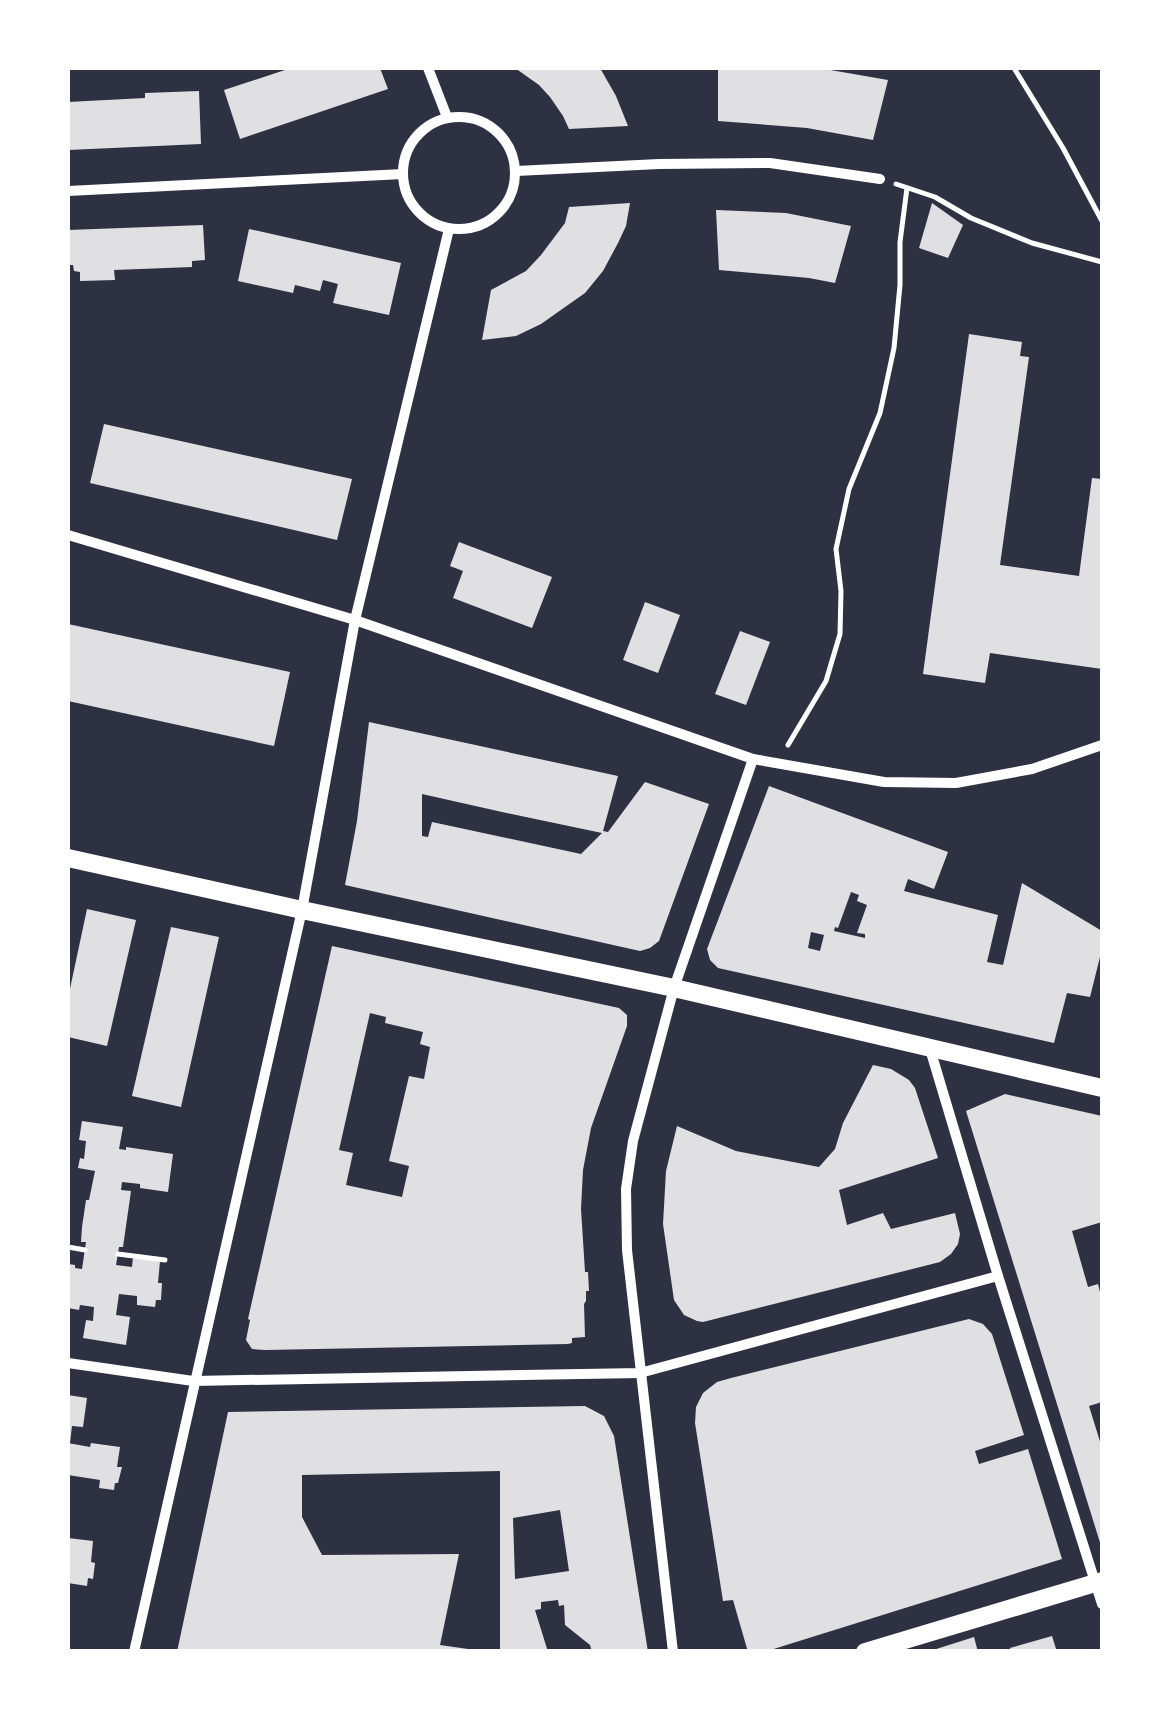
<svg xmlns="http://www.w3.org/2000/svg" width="1170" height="1719" font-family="Inter,sans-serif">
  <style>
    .building { fill: #e0e0e3; fill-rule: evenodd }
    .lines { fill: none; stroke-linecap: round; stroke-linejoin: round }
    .path { stroke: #fff; stroke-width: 5 }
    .minor { stroke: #fff; stroke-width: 10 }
    .tertiary { stroke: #fff; stroke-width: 18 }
  </style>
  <rect width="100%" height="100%" fill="#2d3142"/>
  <g class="building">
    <polygon points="291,68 380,68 388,89 240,139 224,90"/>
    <polygon points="515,68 600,68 616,96 628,126 569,129 563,116 550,97 539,85"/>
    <polygon points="718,68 819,68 888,80 873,140 807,128 718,121"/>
    <polygon points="199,91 201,144 68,150 68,102 145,98 145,93"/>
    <polygon points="630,203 626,226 618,243 603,271 585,293 541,324 516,336 482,340 491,290 526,271 541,255 565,223 569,207"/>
    <polygon points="932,203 963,225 948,258 919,248"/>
    <polygon points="716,210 786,213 851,226 835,283 809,278 719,270"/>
    <polygon points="203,225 205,260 192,261 192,267 114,270 115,280 80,281 80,272 74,271 73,265 68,265 68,230"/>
    <polygon points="249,229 401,263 389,315 333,303 338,284 323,280 320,291 295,285 293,293 238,281"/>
    <polygon points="969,334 1022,342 1020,356 1029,357 1000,565 1079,576 1092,478 1102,479 1102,669 990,653 985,683 923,674"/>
    <polygon points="104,424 352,479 337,540 90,483"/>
    <polygon points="459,542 552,577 532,628 453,598 463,571 450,566"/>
    <polygon points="645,602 680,615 658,673 623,660"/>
    <polygon points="68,624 290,672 274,746 68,701"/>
    <polygon points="740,631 770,642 746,705 715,694"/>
    <path d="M369,722L618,776L603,831L608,832L645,782L709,804L659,941L650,948L640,951L345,885L357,821ZM422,794L502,812L602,833L581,854L432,822L428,837L422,836Z"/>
    <path d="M769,786L948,852L934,889L908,879L904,891L998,915L987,962L1003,965L1022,883L1102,931V949L1090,997L1067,993L1054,1043L718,968L710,960L707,949ZM851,892L859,895L857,901L867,905L857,933L865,934V938L834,931L835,927L838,928ZM811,932L824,935L820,951L808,948Z"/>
    <polygon points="87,909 136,920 107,1046 68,1037 68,998"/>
    <polygon points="171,927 219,937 181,1107 132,1096"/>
    <path d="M332,946L619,1008L627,1015V1026L591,1128L583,1170L581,1209L585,1272H588L589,1291H586V1301L584,1304L585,1337L572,1338V1343L568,1344L265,1350L252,1349L246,1340L250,1320L248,1319ZM370,1013L386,1017L385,1023L423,1032L420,1044L430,1047L424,1079L409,1076L389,1161L409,1166L402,1197L346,1185L353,1153L339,1150Z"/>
    <polygon points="873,1065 891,1069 909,1080 915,1088 938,1158 839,1190 847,1225 883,1213 891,1229 955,1213 960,1234 958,1244 951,1254 940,1262 703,1322 697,1321 684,1315 674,1300 663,1224 666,1171 677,1126 736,1151 819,1167 835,1149 843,1123"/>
    <polygon points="1005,1094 1102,1116 1102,1222 1072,1231 1088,1287 1098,1284 1102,1300 1102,1402 1089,1406 1102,1448 1102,1549 966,1111"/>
    <polygon points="82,1121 123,1127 119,1149 126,1150 126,1147 173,1154 168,1192 140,1188 140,1184 122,1182 121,1190 131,1191 123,1247 119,1247 116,1265 132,1267 133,1257 160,1261 158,1283 162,1283 161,1300 156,1300 155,1307 137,1305 137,1296 119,1294 116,1315 130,1317 126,1345 83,1338 86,1320 93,1321 94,1307 80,1305 79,1310 68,1308 68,1264 75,1265 75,1268 82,1269 86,1242 81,1242 82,1227 86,1200 89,1200 95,1171 78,1168 80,1158 84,1159 86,1141 79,1140"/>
    <polygon points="969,1319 983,1324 992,1334 1024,1435 975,1451 979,1464 1028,1449 1062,1559 764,1652 748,1652 733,1600 723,1601 695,1423 696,1407 703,1393 717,1382 731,1378"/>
    <polygon points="68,1395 87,1398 83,1427 72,1426 70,1443 68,1443"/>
    <path d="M585,1406L604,1416L614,1436L648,1652H592L590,1645L565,1625L564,1605L559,1606L558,1600L541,1602V1609L535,1610L548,1652H500V1471L302,1475V1517L322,1555L459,1554L440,1645L468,1649V1652H177L228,1412ZM560,1510L569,1571L515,1579L513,1518Z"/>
    <polygon points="68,1443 90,1447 91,1443 120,1447 117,1467 122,1467 118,1483 115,1483 114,1490 99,1488 100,1480 68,1475"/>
    <polygon points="68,1538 93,1541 91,1562 95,1563 93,1579 88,1578 87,1586 68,1583"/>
    <polygon points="1052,1636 1057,1652 1011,1652 1010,1648"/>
    <polygon points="974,1637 978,1652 930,1652 930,1651"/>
  </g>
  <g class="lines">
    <g class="path">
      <polyline points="1014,68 1063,148 1102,221"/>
      <polyline points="896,184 935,197 971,218 1032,243 1102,262"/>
      <polyline points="788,745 826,681 840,634 841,591 836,549 849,489 880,413 894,348 900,285 900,242 907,188"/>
      <polyline points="68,1247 85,1250"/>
      <polyline points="118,1254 165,1260"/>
    </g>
    <g class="minor">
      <polyline points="428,68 447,117"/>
      <circle cx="459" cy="173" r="56"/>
      <polyline points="516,171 659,164 770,163 880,179"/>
      <polyline points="68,191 403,174"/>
      <polyline points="68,535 355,620 753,759 884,782 956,783 1032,769 1102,745"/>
      <polyline points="930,1049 998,1276 1102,1604"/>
      <polyline points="68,1363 193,1381 640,1373 998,1276"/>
      <polyline points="134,1652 302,910 355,620 449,229"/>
      <polyline points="673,1652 627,1250 626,1189 633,1141 674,988 753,759"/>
    </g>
    <g class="tertiary">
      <polyline points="68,858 302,910 674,988 1102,1088"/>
      <polyline points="865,1652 1102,1581"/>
    </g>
  </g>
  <rect width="1170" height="1719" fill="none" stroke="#ffffff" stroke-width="140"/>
</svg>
